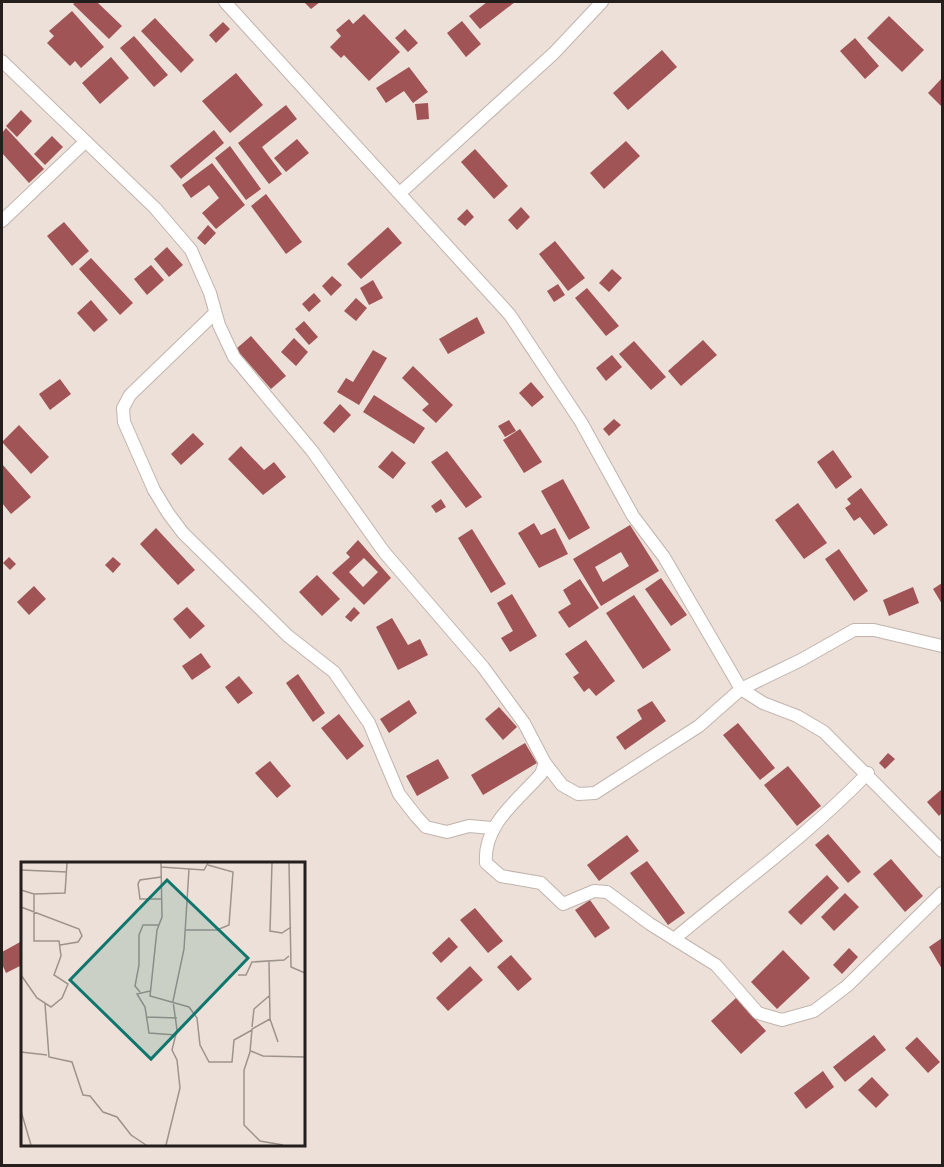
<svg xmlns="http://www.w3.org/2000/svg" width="944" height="1167" font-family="Barlow,sans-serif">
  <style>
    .building { fill: #a05456; fill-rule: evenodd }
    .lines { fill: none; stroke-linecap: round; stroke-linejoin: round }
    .street-casing { stroke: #c1b4ac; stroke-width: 14 }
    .street { stroke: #fff; stroke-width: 12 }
    .inset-road { fill: none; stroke: #9d938d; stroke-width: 1.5 }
    .view { fill: #0f766e; fill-opacity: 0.15; stroke: #0f766e; stroke-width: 3 }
    .inset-edge { fill: none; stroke: #241f1c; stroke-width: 3 }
  </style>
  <rect width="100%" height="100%" fill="#ede0d8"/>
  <g class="building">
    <polygon points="76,2 97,2 122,26 109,39 73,4"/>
    <polygon points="304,2 320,2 311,9"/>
    <polygon points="487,2 515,2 480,29 469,16"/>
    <polygon points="72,11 104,47 81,68 75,61 70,66 47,43 54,36 49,31"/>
    <polygon points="364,14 400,52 369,81 344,55 341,58 330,47 341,36 336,30 349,19 353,24"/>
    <polygon points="889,16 924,50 902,72 867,38"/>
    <polygon points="155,18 194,60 181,73 141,31"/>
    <polygon points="462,21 481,44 466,57 447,33"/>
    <polygon points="223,22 230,29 216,43 209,35"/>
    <polygon points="405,29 418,43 408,52 395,38"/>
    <polygon points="134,36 168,75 154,87 120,48"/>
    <polygon points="855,38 879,66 865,79 840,51"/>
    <polygon points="662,50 677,67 628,110 613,93"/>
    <polygon points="111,57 129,78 100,104 82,83"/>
    <polygon points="409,67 428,92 413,103 404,91 386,103 376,88"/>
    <polygon points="236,73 263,105 230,133 202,101"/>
    <polygon points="942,78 942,107 928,93"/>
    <polygon points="428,103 429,119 417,120 415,104"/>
    <polygon points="286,105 297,119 262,147 282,174 269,184 238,143"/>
    <polygon points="21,110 32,121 17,137 6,126"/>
    <polygon points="6,128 44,169 29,183 2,153 2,133"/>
    <polygon points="214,130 224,143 181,179 170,166"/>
    <polygon points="52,136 63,147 45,165 34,154"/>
    <polygon points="297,139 309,153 286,172 274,158"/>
    <polygon points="626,141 640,156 604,189 590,173"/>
    <polygon points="230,146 261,189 246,200 215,158"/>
    <polygon points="475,149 508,186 494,199 461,162"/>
    <polygon points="212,163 245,205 216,229 202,213 219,198 209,185 191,198 182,185"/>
    <polygon points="266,194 302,242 286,254 251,206"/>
    <polygon points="521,207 530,217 517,230 508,220"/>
    <polygon points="467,209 474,217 465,226 457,219"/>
    <polygon points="64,222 89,251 72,266 47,236"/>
    <polygon points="208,225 216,233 205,245 197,238"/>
    <polygon points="388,227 402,243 361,279 347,264"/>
    <polygon points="555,241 585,278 568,291 539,254"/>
    <polygon points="167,247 183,265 169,277 154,259"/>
    <polygon points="91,258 133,303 120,315 79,269"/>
    <polygon points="151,265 164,280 147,295 134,279"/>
    <polygon points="612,269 622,278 609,292 599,283"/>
    <polygon points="332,276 342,285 331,296 322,286"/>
    <polygon points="373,280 383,298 369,305 360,288"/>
    <polygon points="558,284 565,295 554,302 547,291"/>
    <polygon points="587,288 619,326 606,336 575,298"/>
    <polygon points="314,293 321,301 309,312 302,304"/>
    <polygon points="356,298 367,308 356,321 344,311"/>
    <polygon points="91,300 108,320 94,332 77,313"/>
    <polygon points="477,317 485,333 448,354 439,339"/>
    <polygon points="304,321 318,337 309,345 295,329"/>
    <polygon points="251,336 286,376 271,389 236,349"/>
    <polygon points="294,338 308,352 296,366 281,352"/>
    <polygon points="703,340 717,355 681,386 668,371"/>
    <polygon points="634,341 666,377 651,390 619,354"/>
    <polygon points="373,350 387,358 359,405 337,392 346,378 353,382"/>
    <polygon points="612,355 622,367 606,381 596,368"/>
    <polygon points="413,366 453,405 436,423 422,410 429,404 402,378"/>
    <polygon points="60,379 71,394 50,410 39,394"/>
    <polygon points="531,382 544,397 532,407 519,393"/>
    <polygon points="374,395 425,428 414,444 363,412"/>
    <polygon points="340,404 351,415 334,433 323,423"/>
    <polygon points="614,419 621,425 609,436 603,429"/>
    <polygon points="509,420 516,431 505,437 498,426"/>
    <polygon points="19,425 49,457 31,474 2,442"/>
    <polygon points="520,429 542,462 524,473 503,440"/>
    <polygon points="193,433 204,444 181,465 171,454"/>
    <polygon points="241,446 264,470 274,462 286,477 263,495 228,459"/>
    <polygon points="833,450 852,477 836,489 817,462"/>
    <polygon points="392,451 406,463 393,479 378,467"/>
    <polygon points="447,451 482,497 466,508 431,462"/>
    <polygon points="2,464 31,497 11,514 2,503"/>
    <polygon points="563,479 590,528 569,540 541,491"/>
    <polygon points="861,488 888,525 874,535 860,517 854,521 845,508 851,504 847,499"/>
    <polygon points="441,499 446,507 436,513 431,506"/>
    <polygon points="798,503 827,543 804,559 775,520"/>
    <polygon points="534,523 541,535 555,528 568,554 539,568 518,533"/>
    <path d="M630,525L659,571L601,606L573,559ZM621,552L629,566L603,582L595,567Z"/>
    <polygon points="156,528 195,570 178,585 140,544"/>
    <polygon points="472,529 506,584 491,593 458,538"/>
    <path d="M358,540L391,578L364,605L332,573L350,557L346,553ZM364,558L378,572L363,587L349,572Z"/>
    <polygon points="839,549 868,591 854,601 825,559"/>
    <polygon points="9,557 16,564 10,570 3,563"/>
    <polygon points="113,557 121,564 113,573 105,565"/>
    <polygon points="317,575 340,599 322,616 299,592"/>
    <polygon points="661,578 687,615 671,626 645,589"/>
    <polygon points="580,579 599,608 569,628 558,612 571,604 563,590"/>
    <polygon points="942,583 942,604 933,589"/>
    <polygon points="34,586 46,599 29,615 17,602"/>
    <polygon points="913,587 919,603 889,616 883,600"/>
    <polygon points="512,594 537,636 510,652 501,638 513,631 497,603"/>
    <polygon points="634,595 671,650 643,669 606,613"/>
    <polygon points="187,607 205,626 190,639 173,619"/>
    <polygon points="354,607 360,613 351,622 345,617"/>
    <polygon points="392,618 408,645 420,639 428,655 398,670 376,627"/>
    <polygon points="586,640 615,681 596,696 589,688 584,692 573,677 579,673 565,654"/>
    <polygon points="201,653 211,667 192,680 182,666"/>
    <polygon points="298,674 325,713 313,722 286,683"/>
    <polygon points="239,676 253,693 238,704 225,687"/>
    <polygon points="409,700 417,713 389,733 380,719"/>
    <polygon points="652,701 666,721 625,750 616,737 642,719 637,710"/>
    <polygon points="499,707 517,727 503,740 485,719"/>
    <polygon points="339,714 364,746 347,760 321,728"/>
    <polygon points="738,723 775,768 760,780 723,735"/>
    <polygon points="525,743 537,763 483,795 471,775"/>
    <polygon points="888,753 895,759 885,769 879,763"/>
    <polygon points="438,759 449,778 417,796 406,776"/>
    <polygon points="270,761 291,786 277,798 255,773"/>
    <polygon points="788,766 821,806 797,826 764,785"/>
    <polygon points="942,789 942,813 939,816 927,802"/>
    <polygon points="828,834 861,872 848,883 815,845"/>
    <polygon points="627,835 639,851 599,881 587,865"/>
    <polygon points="891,859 923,896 905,912 873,874"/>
    <polygon points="647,861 685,913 668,925 630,873"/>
    <polygon points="827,875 839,888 801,925 788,912"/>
    <polygon points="845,893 859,907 834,931 821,917"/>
    <polygon points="590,900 610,928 595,938 575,910"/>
    <polygon points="475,908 503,941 488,953 460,920"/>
    <polygon points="449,937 458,947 441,963 432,953"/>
    <polygon points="942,938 942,969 929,947"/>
    <polygon points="22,941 22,965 6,973 2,964 2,952"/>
    <polygon points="849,948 858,957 842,974 833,965"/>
    <polygon points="783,950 810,978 777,1009 751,982"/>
    <polygon points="511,955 532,979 518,991 497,967"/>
    <polygon points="470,966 483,980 448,1011 436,998"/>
    <polygon points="736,998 766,1031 741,1054 711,1021"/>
    <polygon points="874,1035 886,1050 845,1082 833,1067"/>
    <polygon points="917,1037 940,1062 928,1073 905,1048"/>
    <polygon points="823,1071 834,1087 806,1109 794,1093"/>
    <polygon points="872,1077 889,1095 876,1108 858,1090"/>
  </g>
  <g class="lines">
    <defs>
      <g id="street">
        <polyline points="225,2 510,315 581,422 633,516 664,557 741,689 763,703 797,716 824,732 942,851"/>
        <polyline points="2,61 155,208 191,250 210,293 219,325 234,357 313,452 384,552 483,667 524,723 545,763 562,785 578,794 595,793 699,726 741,689 801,660 854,630 874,630 942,646"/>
        <polyline points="400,193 554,53 602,2"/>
        <polyline points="2,221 85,142"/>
        <polyline points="215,313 130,395 123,408 124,422 154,490 168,513 183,533 288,636 334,672 369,723 399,794 416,816 426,827 447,832 469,826 492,828"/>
        <path d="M545,763L541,774C517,801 483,825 486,863L501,876L541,883L563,904L594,891L607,892L650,924L716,965L758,1013L782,1020L814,1011L847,986L942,893"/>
        <path d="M674,939C740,884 809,834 868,773"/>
      </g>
    </defs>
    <use href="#street" class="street-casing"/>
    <use href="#street" class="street"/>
  </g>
  <g transform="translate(21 862)">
    <rect width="284" height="284" fill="#ede0d8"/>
    <path class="inset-road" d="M140,1L141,55L136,68L129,134L168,145L176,156L179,183L188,200H211L213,178L231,168M251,1L249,69L261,71L270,65M268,1L270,105L284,111M140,5L183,8L187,1M0,8L46,10M140,15L119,18L117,22L119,37H141M0,28L13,32L44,31L46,1M0,45L58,67L61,74L57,80L39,83M165,68H196L208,63L212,10L187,3M248,99L249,157L231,167L229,190L223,208V263L239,279L262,283M0,113L16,136L30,145L41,136L47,122L33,113L40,94L38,79H13V32M217,113H225L231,100L263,98L268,94M129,129L116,132L124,145L128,171L155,173M119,130L114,124L118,103V73L122,63H138M24,142L28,195L51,200L62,233L69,234L82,250L96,255L110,273L125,283M126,155L156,156M249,157L257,180M231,165L233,147L248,134M230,189L242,194L284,195M0,190L26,193M0,249L10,283M145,283L159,226L156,198L151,188L156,168L152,139L163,87L168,7"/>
    <path class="view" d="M146,18L227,96L130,197L49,118Z"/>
    <rect width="284" height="284" class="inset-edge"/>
  </g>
  <rect width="944" height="1167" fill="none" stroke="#241f1c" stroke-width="6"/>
</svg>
